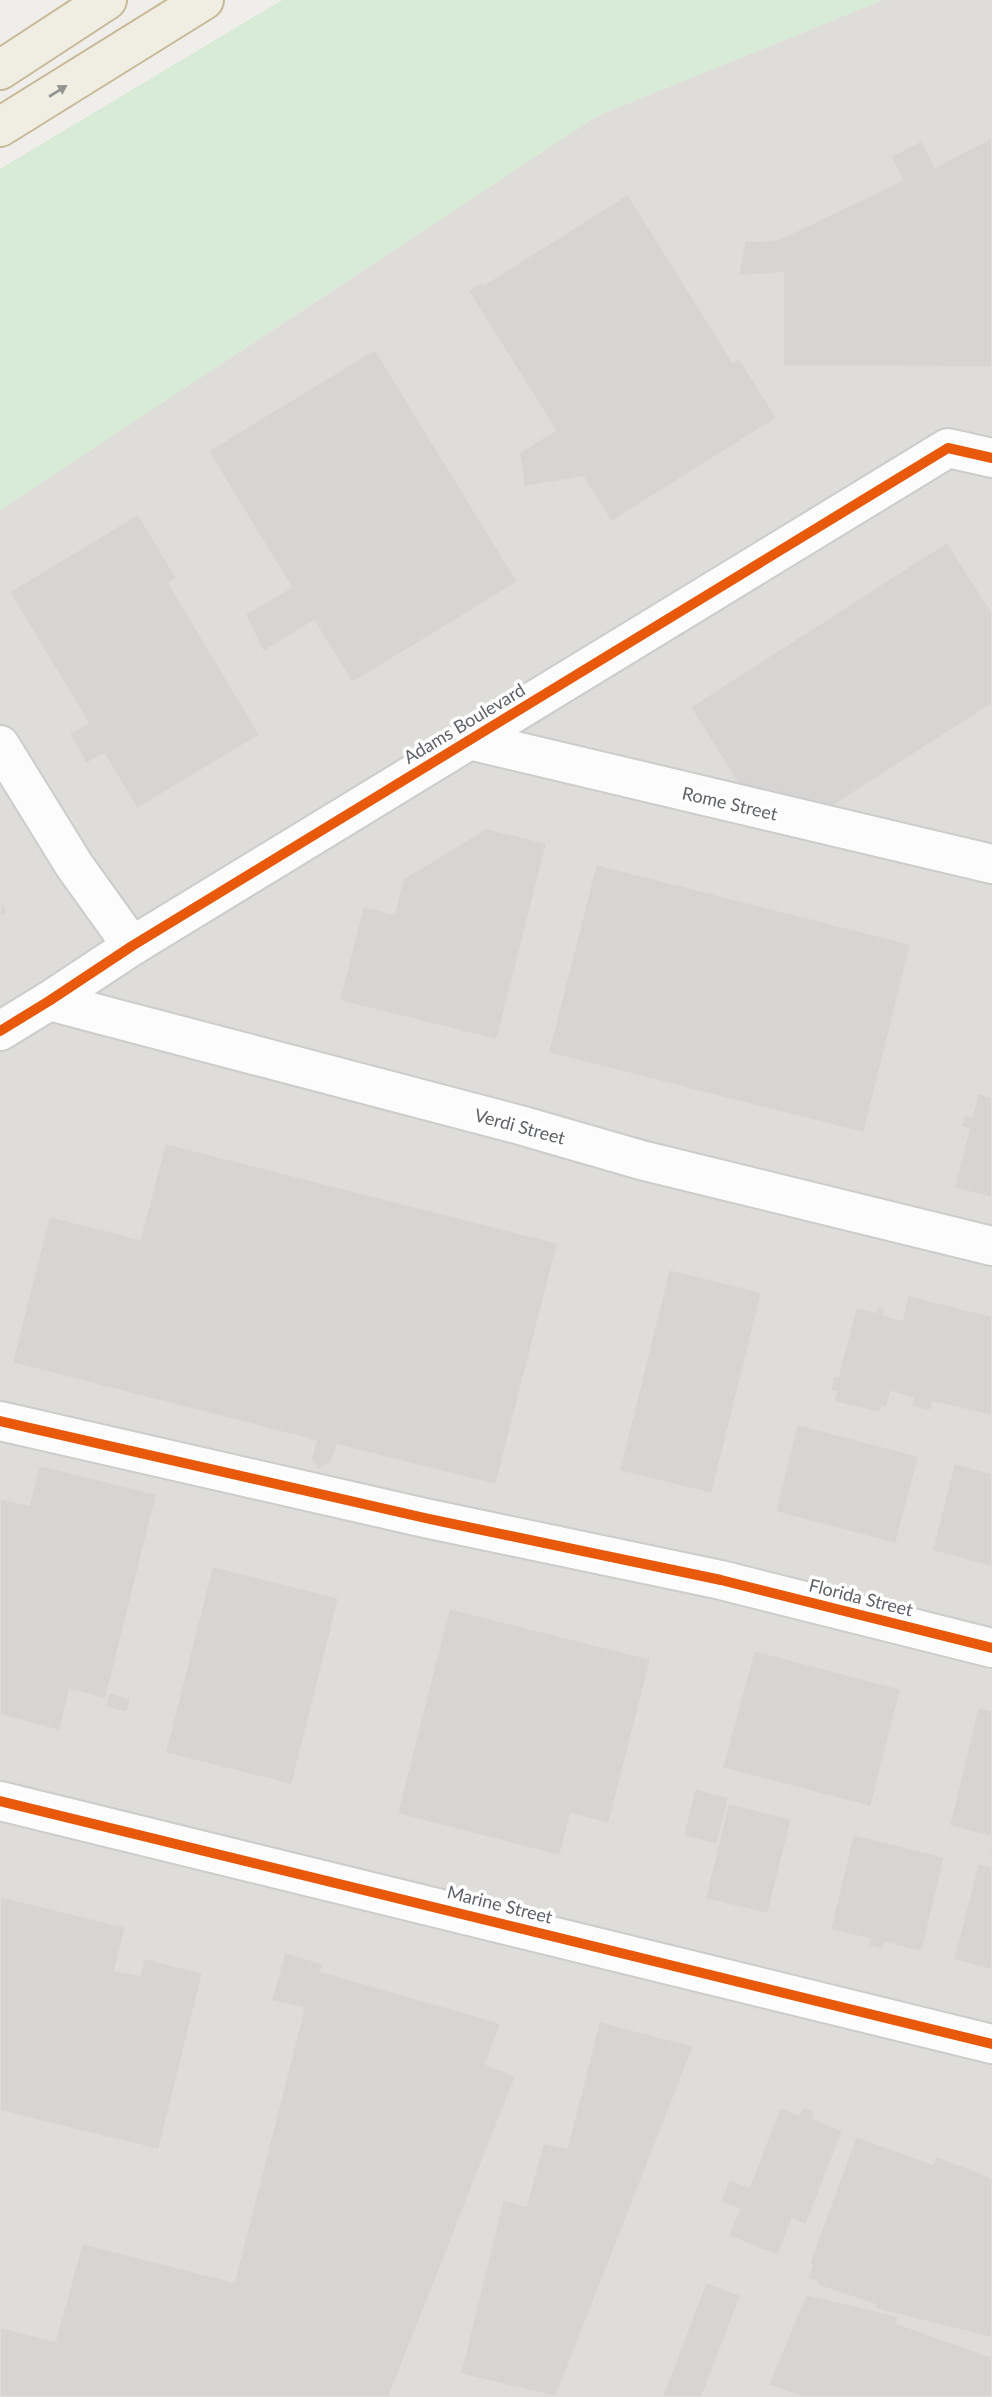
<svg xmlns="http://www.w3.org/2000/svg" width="992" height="2397" font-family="Lato,sans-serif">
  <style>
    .industrial { fill: #dfddda }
    .green { fill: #d8ebd6 }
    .building { fill: #d6d5d3; stroke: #deddd9; stroke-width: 2 }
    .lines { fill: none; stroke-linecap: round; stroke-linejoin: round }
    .minor-casing { stroke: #cbcccc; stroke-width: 42 }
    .highway-casing { stroke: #c8b996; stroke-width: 42 }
    .minor { stroke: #fdfcfc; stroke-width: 38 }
    .highway { stroke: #f0ede3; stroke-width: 38 }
    .cycleway-casing { stroke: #fff; stroke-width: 15 }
    .cycleway { stroke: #e8590c; stroke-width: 10 }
    .oneway { fill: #929393 }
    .labels { text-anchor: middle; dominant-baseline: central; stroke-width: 7; stroke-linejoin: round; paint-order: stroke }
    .street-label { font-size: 18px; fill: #5f6368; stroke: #fff }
  </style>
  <rect width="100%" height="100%" fill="#efeeea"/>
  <polygon class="industrial" points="883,0 992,0 992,2397 0,2397 0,510 597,116"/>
  <polygon class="green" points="282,0 883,0 597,116 0,510 0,169"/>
  <g class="building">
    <polygon points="992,137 992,367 783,366 783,273 738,276 745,241 777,240 902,180 890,156 922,140 935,167"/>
    <polygon points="628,194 733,362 739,358 777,418 611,522 583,477 524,487 519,453 555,430 468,291 481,282 483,285"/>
    <polygon points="375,349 518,582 352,683 314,621 263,652 245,614 291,587 208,451"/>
    <polygon points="138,514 177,578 169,583 260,735 137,809 104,754 86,764 69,734 88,723 9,592"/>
    <polygon points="947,542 992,612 992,704 822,813 743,792 690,707"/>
    <polygon points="486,828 547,843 497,1040 339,1001 363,906 394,914 403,879"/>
    <polygon points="596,864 911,944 864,1133 548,1053"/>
    <polygon points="0,899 8,912 0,917"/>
    <polygon points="978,1093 992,1097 992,1198 954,1188 969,1129 961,1127 964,1114 972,1117"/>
    <polygon points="165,1143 558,1243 496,1485 337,1445 332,1461 318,1470 311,1459 316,1441 12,1363 49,1216 140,1239"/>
    <polygon points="669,1269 762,1292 712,1494 619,1471"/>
    <polygon points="908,1295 992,1316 992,1416 933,1402 931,1411 911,1407 913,1398 891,1392 887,1408 881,1406 880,1413 834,1402 836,1392 830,1391 834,1376 838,1376 856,1307 875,1312 877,1306 885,1308 884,1315 902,1320"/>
    <polygon points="797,1424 919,1456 896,1544 775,1512"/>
    <polygon points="954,1463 992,1473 992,1567 932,1551"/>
    <polygon points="39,1465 157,1494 106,1699 70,1690 60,1731 0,1715 0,1498 29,1505"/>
    <polygon points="212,1566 339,1598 292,1785 165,1753"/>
    <polygon points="449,1608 651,1659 609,1824 571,1814 560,1856 397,1814"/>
    <polygon points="754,1650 901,1689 871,1807 722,1768"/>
    <polygon points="109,1692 131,1699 127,1713 105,1707"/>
    <polygon points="978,1707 992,1710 992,1854 988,1853 992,1837 949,1826"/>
    <polygon points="695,1788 729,1797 717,1845 683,1836"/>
    <polygon points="728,1803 792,1819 768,1914 705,1899"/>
    <polygon points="853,1834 945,1857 922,1952 885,1943 883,1950 868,1946 870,1939 830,1930"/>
    <polygon points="978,1863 992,1867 992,1970 953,1960"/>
    <polygon points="0,1896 126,1927 115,1970 140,1975 144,1958 203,1973 159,2150 0,2111"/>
    <polygon points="285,1952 324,1964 321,1971 501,2023 486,2064 516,2076 389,2397 0,2397 0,2327 55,2341 82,2243 234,2282 304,2008 271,2001"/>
    <polygon points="599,2021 694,2046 556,2397 460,2374 503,2199 526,2206 543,2143 567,2148"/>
    <polygon points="802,2106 815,2112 813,2118 843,2131 806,2225 792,2219 778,2256 728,2236 739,2209 720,2202 729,2179 749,2187 780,2107 799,2115"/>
    <polygon points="856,2136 933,2164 936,2156 992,2177 992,2338 875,2309 876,2305 816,2285 817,2282 807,2279 812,2265 809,2264"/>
    <polygon points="706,2282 741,2295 702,2397 662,2397"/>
    <polygon points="806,2294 898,2316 897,2323 992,2357 992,2397 801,2397 768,2385"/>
  </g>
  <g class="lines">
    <defs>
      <g id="minor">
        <polyline points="469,740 992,864"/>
        <polyline points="0,745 74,865 132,946"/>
        <polyline points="49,1001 520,1125 641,1160 992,1246"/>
        <polyline points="0,1031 49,1001 132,946 948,448 992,458"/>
        <polyline points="0,1421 425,1518 721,1580 992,1648"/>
        <polyline points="0,1801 992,2044"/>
      </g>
      <g id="highway">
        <polyline points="0,70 107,0"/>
        <polyline points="0,127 204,0"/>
      </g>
    </defs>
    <use href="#minor" class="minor-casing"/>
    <use href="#highway" class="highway-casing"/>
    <use href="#minor" class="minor"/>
    <use href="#highway" class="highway"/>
    <defs>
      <g id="cycleway">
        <polyline points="0,1031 49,1001 132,946 948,448 992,458"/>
        <polyline points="0,1421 425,1518 721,1580 992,1648"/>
        <polyline points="0,1801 992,2044"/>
      </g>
    </defs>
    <use href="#cycleway" class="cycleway-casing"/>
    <use href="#cycleway" class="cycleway"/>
  </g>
  <defs><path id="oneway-solid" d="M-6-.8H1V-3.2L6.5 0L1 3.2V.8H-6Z" transform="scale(1.75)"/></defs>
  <use class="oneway" href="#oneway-solid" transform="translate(58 91) rotate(-32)"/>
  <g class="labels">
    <g class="street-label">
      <text transform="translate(464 723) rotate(-31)">Adams Boulevard</text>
      <text transform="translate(730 803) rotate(13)">Rome Street</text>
      <text transform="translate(520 1126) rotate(15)">Verdi Street</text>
      <text transform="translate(861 1597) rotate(14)">Florida Street</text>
      <text transform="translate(500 1904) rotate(14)">Marine Street</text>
    </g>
  </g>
</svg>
